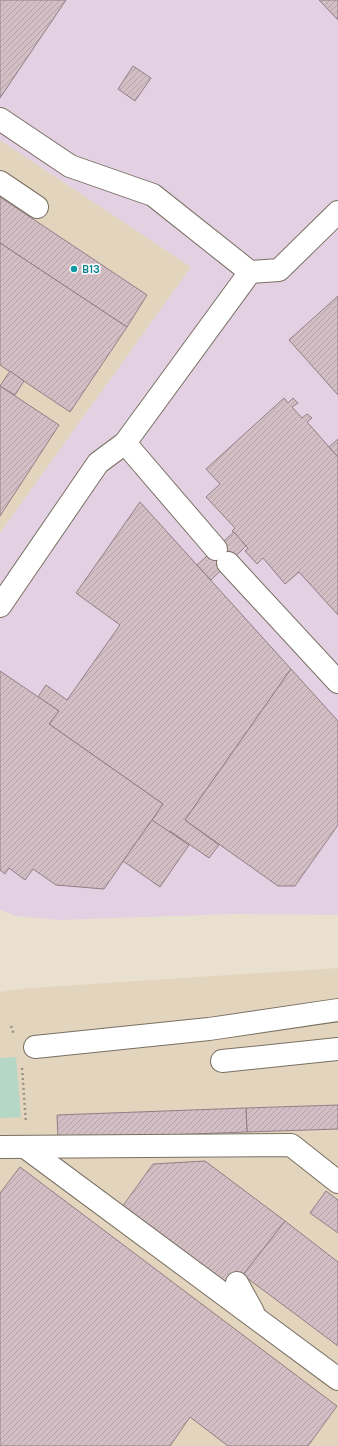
<svg xmlns="http://www.w3.org/2000/svg" width="338" height="1446" font-family="Karla,sans-serif">
  <style>
    .built { fill: #e2d4bd }
    .industrial { fill: #e3d1e3 }
    .grass { fill: #b5d7c6 }
    .building { fill: url(#building-hatch); stroke: #917f85 }
    .lines { fill: none; stroke-linecap: round; stroke-linejoin: round }
    .minor-casing { stroke: #797062; stroke-width: 24 }
    .path { stroke: #9a9387; stroke-width: 2.5; stroke-dasharray: 2 3; stroke-linecap: butt }
    .minor { stroke: #fff; stroke-width: 22 }
    .culture-dot { fill: #0f9aa8; stroke: #fff; stroke-width: 1.5 }
    .labels { text-anchor: middle; dominant-baseline: central; stroke-width: 3; stroke-linejoin: round; paint-order: stroke }
    .culture-label { font-size: 11px; font-weight: bold; fill: #0d838f; stroke: #fff; text-anchor: start }
  </style>
  <defs>
    <pattern id="building-hatch" width="6" height="6" patternUnits="userSpaceOnUse"><rect width="6" height="6" fill="#d2bec4"/><path d="M-1 1l2-2M0 6l6-6M5 7l2-2" fill="none" stroke="#b4a3a7"/></pattern>
  </defs>
  <rect width="100%" height="100%" fill="#eae0d0"/>
  <g class="built">
    <polygon points="0,140 191,267 0,533"/>
    <polygon points="338,968 338,1446 0,1446 0,992 31,988"/>
  </g>
  <polygon class="industrial" points="0,0 338,0 338,915 235,914 58,920 15,916 0,910 0,533 191,267 0,140"/>
  <polygon class="grass" points="16,1057 21,1117 0,1118 0,1058"/>
  <g class="building">
    <polygon points="0,0 66,0 0,98"/>
    <polygon points="319,0 338,0 338,20"/>
    <polygon points="133,66 151,78 135,101 118,89"/>
    <polygon points="0,197 147,295 127,327 0,243"/>
    <polygon points="0,243 127,327 70,412 0,365"/>
    <polygon points="338,296 338,395 289,340"/>
    <polygon points="10,371 24,381 15,395 0,386"/>
    <polygon points="0,386 59,425 0,516"/>
    <polygon points="284,398 288,403 293,398 298,403 292,407 302,418 307,414 312,418 307,422 338,457 338,615 299,572 285,584 263,558 257,564 245,551 248,548 232,531 235,528 206,497 220,484 206,469"/>
    <polygon points="338,439 338,457 329,447"/>
    <polygon points="140,502 291,669 185,820 219,845 209,858 170,831 168,832 152,820 163,804 49,724 59,711 38,697 46,685 67,700 120,625 76,593"/>
    <polygon points="234,532 246,546 211,580 197,565"/>
    <polygon points="291,669 338,721 338,825 295,886 278,886 185,820"/>
    <polygon points="0,671 59,711 49,724 163,804 104,889 56,885 33,869 25,880 9,868 5,874 0,870"/>
    <polygon points="152,820 189,845 160,887 123,861"/>
    <polygon points="338,1105 338,1129 247,1132 246,1108"/>
    <polygon points="246,1108 247,1132 58,1139 57,1115"/>
    <polygon points="205,1161 285,1221 231,1291 122,1207 153,1164"/>
    <polygon points="20,1167 337,1406 308,1446 228,1446 190,1417 170,1446 0,1446 0,1193"/>
    <polygon points="326,1191 338,1200 338,1233 310,1213"/>
    <polygon points="285,1221 338,1262 338,1346 243,1275"/>
  </g>
  <g class="lines">
    <defs>
      <g id="minor">
        <polyline points="0,119 70,166 153,195 250,272 125,443 216,549"/>
        <polyline points="0,182 37,207"/>
        <polyline points="250,272 279,270 338,212"/>
        <polyline points="228,563 338,682"/>
        <polyline points="0,606 98,463 125,443"/>
        <polyline points="35,1047 209,1029 338,1010"/>
        <polyline points="222,1061 338,1049"/>
        <polyline points="0,1147 291,1145 338,1182"/>
        <polyline points="25,1147 338,1379"/>
        <polyline points="237,1283 253,1312"/>
      </g>
    </defs>
    <use href="#minor" class="minor-casing"/>
    <g class="path">
      <polyline points="11,1026 14,1035"/>
      <polyline points="22,1068 26,1123"/>
    </g>
    <use href="#minor" class="minor"/>
  </g>
  <circle class="culture-dot" cx="74" cy="269" r="4"/>
  <g class="labels">
    <g class="culture-label">
      <text x="82" y="269">B13</text>
    </g>
  </g>
</svg>
